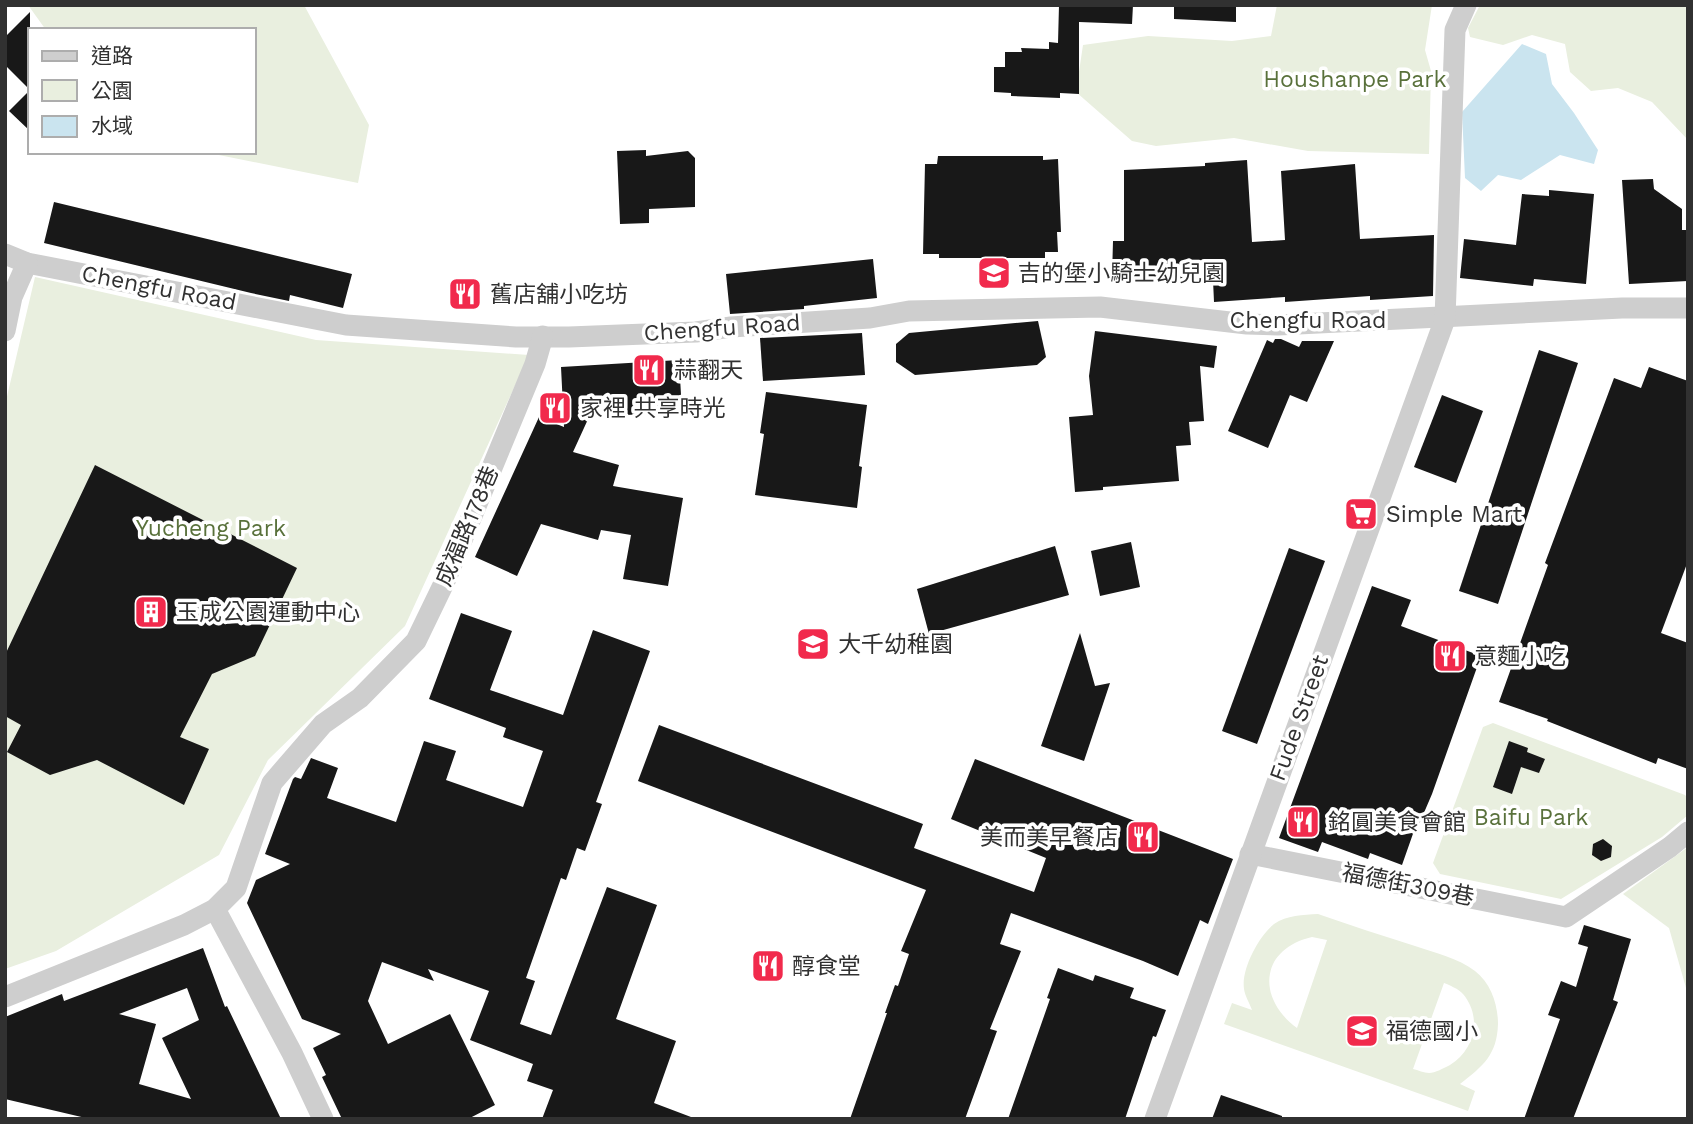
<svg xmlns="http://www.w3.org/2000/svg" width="1693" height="1124" font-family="'Work Sans','Noto Sans TC',sans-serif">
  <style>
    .green { fill: #e9efdf; fill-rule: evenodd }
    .water { fill: #cae4ef }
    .building { fill: #181818; fill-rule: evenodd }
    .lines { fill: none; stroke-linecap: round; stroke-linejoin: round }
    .street { stroke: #cecece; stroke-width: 21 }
    .labels { text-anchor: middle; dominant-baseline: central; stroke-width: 7; stroke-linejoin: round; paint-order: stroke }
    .park-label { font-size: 23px; fill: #59713b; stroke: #fff }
    .poi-label { font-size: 23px; fill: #313131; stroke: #fff; text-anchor: start }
    .street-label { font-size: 23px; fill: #313131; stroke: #fff }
  </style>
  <rect width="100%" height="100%" fill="#fff"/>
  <g class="green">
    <polygon points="28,5 304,5 369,125 358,183 204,152 254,152 254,30 46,30"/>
    <polygon points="1277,5 1432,5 1425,50 1431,71 1429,154 1308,151 1234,138 1156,146 1132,141 1076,92 1083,45 1148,36 1232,41 1271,36"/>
    <polygon points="1480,5 1688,5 1688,140 1652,102 1618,88 1591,91 1570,72 1565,44 1532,35 1503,45 1470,37 1468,28"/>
    <polygon points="35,277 316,340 529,355 405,626 268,760 219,855 56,951 5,969 5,405"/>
    <polygon points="1493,723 1685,795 1688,798 1688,815 1662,837 1561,899 1440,874 1433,863 1483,727"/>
    <polygon points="1688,847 1688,995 1669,928 1623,894"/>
    <path d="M1318,914C1350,925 1383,936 1415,946C1435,953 1458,958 1475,971C1491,983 1498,1005 1498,1024C1497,1055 1483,1066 1460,1084L1475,1091L1468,1111L1224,1024L1232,1003L1252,1010C1250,1004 1245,996 1244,989C1241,969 1259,936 1274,924C1287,915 1303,915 1318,914ZM1312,937L1327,940L1297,1028C1256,998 1260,949 1312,937ZM1444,983C1449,985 1459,989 1463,994C1483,1018 1474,1050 1450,1065C1444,1068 1435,1073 1429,1073C1424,1073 1418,1070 1413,1069Z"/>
  </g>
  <polygon class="water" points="1522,44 1546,54 1552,84 1574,113 1598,150 1594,164 1560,155 1521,180 1498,175 1481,191 1465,178 1462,112"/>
  <g class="building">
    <polygon points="1059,5 1133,5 1132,24 1079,22 1079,94 1060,93 1060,98 1011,96 1011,93 994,92 994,67 1005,67 1005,52 1022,52 1021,48 1049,49 1049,42 1058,43"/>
    <polygon points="1174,5 1236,5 1236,22 1174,19"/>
    <polygon points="30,12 30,131 9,111 30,90 5,65 5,37"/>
    <polygon points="646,150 646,156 688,151 695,158 695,207 649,209 649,223 620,224 617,151"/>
    <polygon points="938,156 1043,156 1043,160 1058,159 1061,232 1057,232 1058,252 1045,252 1045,258 939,258 939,254 923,254 925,164 937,164"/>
    <polygon points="1247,160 1252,242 1285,240 1281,171 1355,164 1360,239 1434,235 1433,296 1370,300 1370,296 1285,302 1285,297 1214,302 1213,280 1112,277 1113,241 1124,241 1124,170 1205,166 1205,163"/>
    <polygon points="1653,179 1654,189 1682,209 1682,230 1688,230 1688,281 1629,284 1622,180"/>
    <polygon points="1549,190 1594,194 1586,284 1534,279 1533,286 1460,278 1464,239 1516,245 1522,194 1549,196"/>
    <polygon points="54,202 352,274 343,308 290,295 289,301 251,293 44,243"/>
    <polygon points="873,259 877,298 804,306 804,309 730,314 726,274"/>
    <polygon points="1038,321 1046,357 1037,365 915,375 896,362 896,344 909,333"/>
    <polygon points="1095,331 1217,346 1214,368 1200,366 1204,421 1189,422 1191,445 1176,446 1179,481 1103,487 1103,490 1075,492 1069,417 1093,415 1089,376"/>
    <polygon points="862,333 865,375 763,381 760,338"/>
    <polygon points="1275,339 1281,339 1299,347 1302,341 1334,341 1307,402 1290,395 1268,448 1228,431 1267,340 1273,343"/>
    <polygon points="1539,350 1578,363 1498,604 1459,591"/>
    <polygon points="679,360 682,412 589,417 573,452 619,465 613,486 683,498 668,586 623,579 631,535 601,530 598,540 541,524 517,576 475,557 539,417 564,427 561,367"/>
    <polygon points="1649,367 1688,381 1688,561 1661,633 1688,643 1688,769 1658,758 1656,764 1547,721 1548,719 1499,702 1548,565 1545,563 1614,378 1641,388"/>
    <polygon points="766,392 867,405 859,466 862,467 857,508 755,495 764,434 760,433"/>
    <polygon points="1442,395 1483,411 1456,483 1414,467"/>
    <polygon points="95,465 297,568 255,656 212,674 180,737 209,749 184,805 97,760 50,775 7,752 21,725 5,716 5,655"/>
    <polygon points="1131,542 1140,587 1100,596 1091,551"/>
    <polygon points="1055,546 1069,595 929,634 917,589"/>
    <polygon points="1289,548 1325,561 1257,744 1222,731"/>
    <polygon points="1372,586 1411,600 1401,626 1481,656 1432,794 1417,829 1415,828 1402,865 1370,853 1368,859 1322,842 1318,852 1279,838"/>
    <polygon points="461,613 512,631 490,690 563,715 593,630 650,651 596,802 602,804 585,851 577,848 566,880 561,878 526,978 535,981 520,1024 551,1035 607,887 657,905 616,1019 676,1041 654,1103 691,1117 691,1119 542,1119 553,1090 527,1081 533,1064 470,1040 489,991 428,969 434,981 382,962 368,1001 388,1044 450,1014 495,1105 468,1119 342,1119 322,1077 326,1075 313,1048 341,1034 302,1019 247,903 256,880 290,864 265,854 293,779 295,777 301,779 311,758 338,768 327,798 396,822 424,741 456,751 446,780 523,807 543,751 503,737 506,728 429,699"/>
    <polygon points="1080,633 1095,686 1110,683 1084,761 1041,746"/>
    <polygon points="659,725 923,824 914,848 1034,892 1046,858 951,819 975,759 1233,859 1208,924 1200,920 1178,976 1143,961 1011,913 1000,944 1021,951 990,1029 997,1031 965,1119 850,1119 887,1013 885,1013 895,985 898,986 909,954 901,951 926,890 638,781"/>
    <polygon points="1509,741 1528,748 1527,752 1545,759 1539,773 1521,767 1512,794 1493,787"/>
    <polygon points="1603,839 1612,846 1611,857 1601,861 1592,855 1593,844"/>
    <polygon points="1584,925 1631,939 1613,1000 1618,1002 1573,1119 1524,1119 1560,1019 1548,1015 1561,981 1576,987 1588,947 1578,944"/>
    <path d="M203,948L225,1007L227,1006L281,1119H90L5,1099V1017L62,994L64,1001ZM187,988L199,1020L162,1038L191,1099L139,1084L156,1024L119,1014Z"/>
    <polygon points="1058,968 1093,981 1095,975 1134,988 1130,998 1166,1010 1156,1037 1153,1036 1125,1119 1008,1119 1050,999 1047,998"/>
    <polygon points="1221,1095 1282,1116 1282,1119 1212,1119"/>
  </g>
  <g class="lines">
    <g class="street">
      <polyline points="5,254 27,263 346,325 516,337 569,337 696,332 731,327 870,318 909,311 1100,307 1247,324 1278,325 1622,308 1688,308"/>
      <polyline points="5,331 12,297 27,263"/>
      <polyline points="1250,854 1566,917 1670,847 1688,832"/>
      <polyline points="215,909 292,1053 323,1119"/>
      <polyline points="5,997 184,925 215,909 236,888 272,783 323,724 360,698 416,641 445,581 535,364 543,336"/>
      <polyline points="1155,1119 1445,319 1455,30 1466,5"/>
    </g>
  </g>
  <defs>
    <symbol id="school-square" viewBox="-11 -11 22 22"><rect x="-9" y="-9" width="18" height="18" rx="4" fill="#f12a4c" stroke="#fff"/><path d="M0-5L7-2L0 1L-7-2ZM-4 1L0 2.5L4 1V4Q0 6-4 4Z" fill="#fff"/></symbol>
    <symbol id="restaurant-square" viewBox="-11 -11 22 22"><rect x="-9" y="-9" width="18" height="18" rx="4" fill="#f12a4c" stroke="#fff"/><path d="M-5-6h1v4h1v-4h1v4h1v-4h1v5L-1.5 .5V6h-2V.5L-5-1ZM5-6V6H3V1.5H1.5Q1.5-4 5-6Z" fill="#fff"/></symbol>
    <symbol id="supermarket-square" viewBox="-11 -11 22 22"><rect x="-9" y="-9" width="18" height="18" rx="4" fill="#f12a4c" stroke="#fff"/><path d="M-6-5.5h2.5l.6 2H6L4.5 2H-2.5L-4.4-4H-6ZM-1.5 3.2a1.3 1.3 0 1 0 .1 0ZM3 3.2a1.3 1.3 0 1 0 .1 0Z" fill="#fff"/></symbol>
    <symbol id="building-square" viewBox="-11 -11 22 22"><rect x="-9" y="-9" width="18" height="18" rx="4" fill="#f12a4c" stroke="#fff"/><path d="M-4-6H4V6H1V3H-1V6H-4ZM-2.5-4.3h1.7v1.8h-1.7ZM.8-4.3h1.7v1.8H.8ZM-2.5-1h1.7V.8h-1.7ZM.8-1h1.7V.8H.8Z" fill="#fff"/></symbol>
  </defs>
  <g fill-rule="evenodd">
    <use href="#school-square" x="975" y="254" width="38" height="38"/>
    <use href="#restaurant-square" x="446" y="275" width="38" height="38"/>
    <use href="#restaurant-square" x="630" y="351" width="38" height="38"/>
    <use href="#restaurant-square" x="536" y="389" width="38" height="38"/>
    <use href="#supermarket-square" x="1342" y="495" width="38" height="38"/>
    <use href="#building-square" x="132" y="593" width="38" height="38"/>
    <use href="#school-square" x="794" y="625" width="38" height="38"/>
    <use href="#restaurant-square" x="1431" y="637" width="38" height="38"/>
    <use href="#restaurant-square" x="1284" y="803" width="38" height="38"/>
    <use href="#restaurant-square" x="1124" y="818" width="38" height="38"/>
    <use href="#restaurant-square" x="749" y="947" width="38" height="38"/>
    <use href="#school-square" x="1343" y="1012" width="38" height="38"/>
  </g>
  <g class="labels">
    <g class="park-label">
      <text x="1355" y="79">Houshanpe Park</text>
      <text x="211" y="528">Yucheng Park</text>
      <text x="1531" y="817">Baifu Park</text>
    </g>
    <g class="poi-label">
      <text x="1018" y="273">吉的堡小騎士幼兒園</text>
      <text x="490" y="294">舊店舖小吃坊</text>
      <text x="674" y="370">蒜翻天</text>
      <text x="580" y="408">家裡 共享時光</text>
      <text x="1386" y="514">Simple Mart</text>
      <text x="176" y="612">玉成公園運動中心</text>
      <text x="838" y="644">大千幼稚園</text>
      <text x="1474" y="656">意麵小吃</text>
      <text x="1328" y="822">銘圓美食會館</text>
      <text x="1118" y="837" text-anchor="end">美而美早餐店</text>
      <text x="792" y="966">醇食堂</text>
      <text x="1386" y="1031">福德國小</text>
    </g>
    <g class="street-label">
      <text transform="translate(159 288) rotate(11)">Chengfu Road</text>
      <text x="1308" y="320">Chengfu Road</text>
      <text transform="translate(722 328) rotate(-4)">Chengfu Road</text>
      <text transform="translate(467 526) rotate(-67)">成福路178巷</text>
      <text transform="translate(1299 718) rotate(-70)">Fude Street</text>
      <text transform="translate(1408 885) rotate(11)">福德街309巷</text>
    </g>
  </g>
  <rect width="1693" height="1124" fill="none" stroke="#313131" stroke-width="14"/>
  <rect x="28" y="28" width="228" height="126" fill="#ffffff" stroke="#adadad" stroke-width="2"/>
  <rect x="42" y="51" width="35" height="10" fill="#cecece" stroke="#adadad" stroke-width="2"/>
  <text x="91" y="63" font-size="21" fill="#313131">道路</text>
  <rect x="42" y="80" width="35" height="21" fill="#e9efdf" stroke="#adadad" stroke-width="2"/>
  <text x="91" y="98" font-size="21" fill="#313131">公園</text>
  <rect x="42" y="116" width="35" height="21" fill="#cae4ef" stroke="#adadad" stroke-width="2"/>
  <text x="91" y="133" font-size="21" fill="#313131">水域</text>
</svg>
